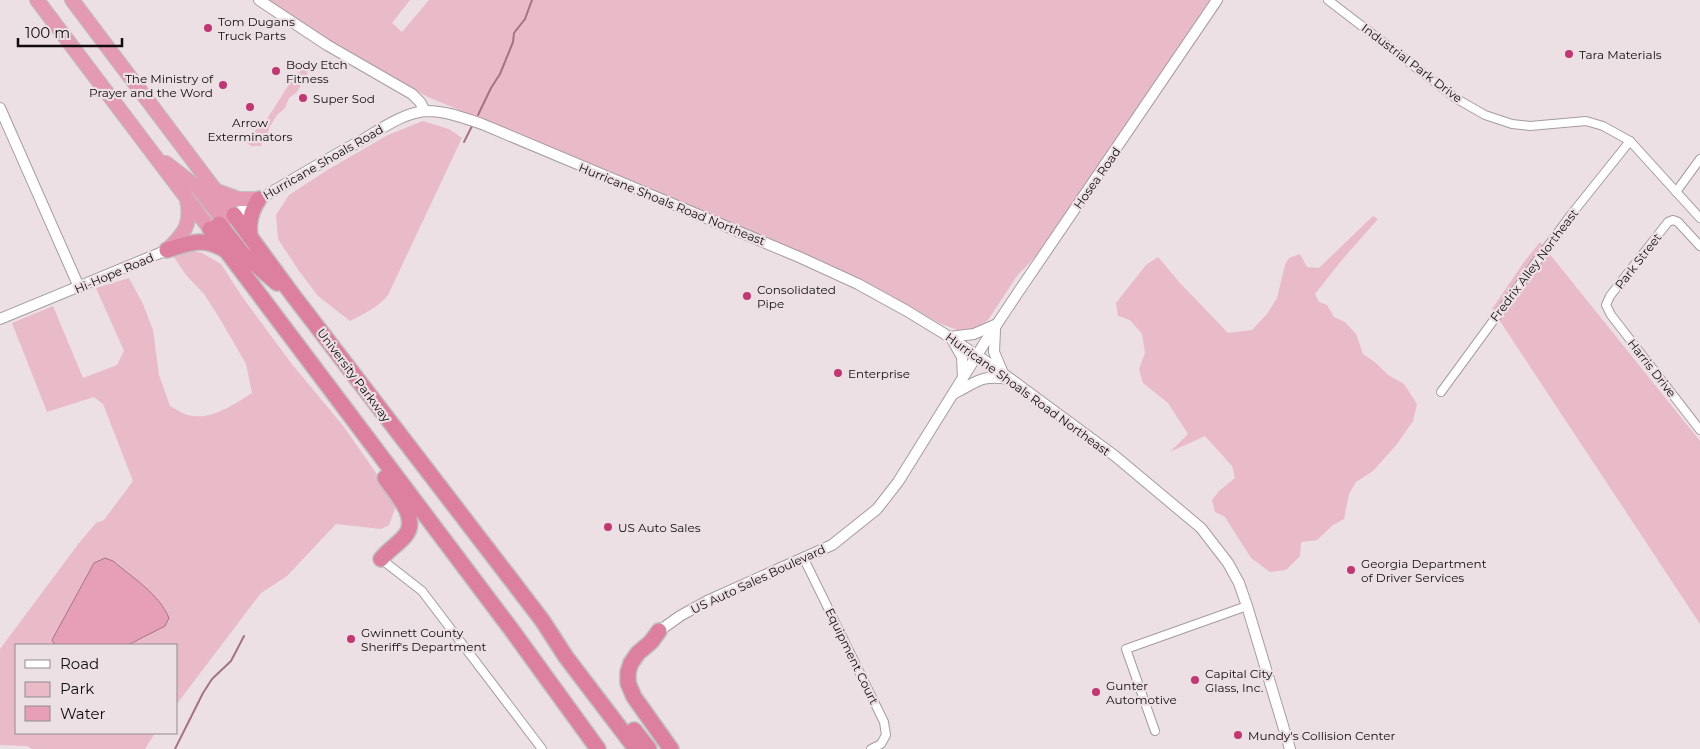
<svg xmlns="http://www.w3.org/2000/svg" width="1700" height="749" font-family="Montserrat,sans-serif">
  <style>
    .green { fill: #e9bac8 }
    .water { fill: #e69fb6; stroke: #a67384 }
    .lines { fill: none; stroke-linecap: round; stroke-linejoin: round }
    .stream { stroke: #a67384; stroke-width: 2 }
    .minor-casing { stroke: #a69b9e; stroke-width: 10 }
    .tertiary-casing { stroke: #a69b9e; stroke-width: 12 }
    .trunk-casing { stroke: #c1c0c0; stroke-width: 16 }
    .motorway-casing { stroke: #c1c0c0; stroke-width: 18 }
    .minor { stroke: #fff; stroke-width: 8 }
    .tertiary { stroke: #fff; stroke-width: 10 }
    .trunk { stroke: #e49ab3; stroke-width: 14 }
    .motorway { stroke: #dd80a0; stroke-width: 15 }
    .poi-dot { fill: #c03772; stroke: #ece0e4; stroke-width: 2 }
    .labels { text-anchor: middle; dominant-baseline: central; stroke-width: 4.5; stroke-linejoin: round; paint-order: stroke }
    .poi-label { font-size: 12px; fill: #110d0e; stroke: #ece0e4; text-anchor: start }
    .street-label { font-size: 12px; fill: #110d0e; stroke: #ece0e4 }
  </style>
  <rect width="100%" height="100%" fill="#ece0e4"/>
  <g class="green">
    <polygon points="265,0 410,0 392,23 402,32 429,0 1210,0 1097,171 1035,257 1017,276 988,320 977,328 960,331 939,323 883,291 796,251 428,97 319,37"/>
    <path d="M303,68L308,70L307,75L297,92L289,98L285,108L277,115L269,128L268,133L265,137L261,146H251L247,143V136H251C254,131 258,129 262,125C277,107 286,84 303,68Z"/>
    <path d="M423,121L449,129L462,138L388,295C378,307 364,314 350,321L318,296L299,271L278,239L276,215L289,195L329,169L388,135Z"/>
    <polygon points="1373,216 1378,219 1341,261 1315,294 1319,302 1327,305 1334,317 1345,322 1356,334 1363,354 1376,363 1388,375 1404,384 1417,404 1413,421 1397,444 1373,471 1356,482 1349,494 1344,519 1333,525 1317,540 1301,542 1300,556 1286,570 1270,572 1251,558 1225,517 1215,512 1212,500 1219,491 1235,478 1232,466 1205,436 1170,452 1188,434 1168,403 1143,383 1139,369 1145,353 1142,334 1130,320 1118,316 1116,303 1146,265 1158,257 1180,283 1228,333 1252,330 1267,314 1277,298 1285,265 1289,258 1300,254 1307,267 1319,268"/>
    <polygon points="1540,242 1700,441 1700,624 1492,309 1524,262"/>
    <path d="M188,250L202,253L221,264L241,295L291,363L344,427L374,470L396,506L389,525L381,529L336,524L287,576L261,593L176,705V645H128L147,636L165,609L155,598L113,561L52,640L55,645H16V733H155L145,749H32L27,746L0,745V649L79,543L96,523L104,520L133,481L103,404L94,397L47,412L12,323L53,306L83,378L117,365L124,351L96,288L129,278L143,304L153,330L159,375L170,406C176,409 182,414 188,415C211,421 233,405 252,393L246,364L220,319L204,294L186,275L174,257Z"/>
  </g>
  <path class="water" d="M105,558L113,561C133,578 159,594 169,618L165,626L128,645H55L52,640L94,563Z"/>
  <g class="lines">
    <g class="stream">
      <polyline points="478,115 491,88 500,74 513,42 514,33 525,19 532,0"/>
      <polyline points="464,142 472,126"/>
      <polyline points="175,749 203,693 212,679 231,661 244,636"/>
    </g>
    <defs>
      <g id="minor">
        <polyline points="1328,0 1457,99 1485,115 1512,124 1530,126 1586,121 1603,126 1630,141 1700,218"/>
        <polyline points="1676,192 1700,159"/>
        <polyline points="1700,246 1678,222 1673,220 1668,222 1610,296 1606,305 1611,315 1700,430"/>
        <polyline points="1441,392 1570,216 1630,141"/>
        <polyline points="381,559 422,591 542,749"/>
        <polyline points="804,559 884,722 886,735 881,744 871,749"/>
        <polyline points="1155,731 1126,649 1247,606"/>
      </g>
      <g id="tertiary">
        <polyline points="259,0 327,45 412,94 420,102 425,111"/>
        <polyline points="0,108 79,287"/>
        <path d="M229,218C273,191 318,164 364,139C382,128 405,112 427,111C446,111 464,118 482,124L799,257L858,284L907,311L943,333L993,366L1115,456L1201,528L1228,563L1239,583L1247,606L1290,749"/>
        <polyline points="0,319 172,248"/>
        <polyline points="995,330 994,352 1002,371"/>
        <polyline points="949,337 974,334 997,324"/>
        <polyline points="953,341 962,357 963,378"/>
        <path d="M955,393C979,381 980,375 1009,379"/>
        <polyline points="659,631 680,616 707,601 832,545 877,509 898,482 987,339 1019,291 1217,0"/>
      </g>
      <g id="trunk">
        <polyline points="37,0 210,229"/>
        <polyline points="72,0 234,215"/>
        <polyline points="166,163 198,188 224,221"/>
        <polyline points="217,191 239,199 259,199"/>
        <path d="M167,250C185,233 192,224 187,199"/>
      </g>
      <g id="motorway">
        <polyline points="234,215 292,294 542,620 566,657 636,749"/>
        <polyline points="219,224 242,253 277,283"/>
        <polyline points="210,229 511,629 598,749"/>
        <path d="M250,237C248,222 251,211 259,199"/>
        <path d="M167,250C190,243 203,236 225,250"/>
        <path d="M381,559C388,550 397,545 404,537C421,519 396,494 385,478"/>
        <polyline points="659,631 651,642 638,653 631,663 628,672 628,683 634,697 671,749"/>
        <polyline points="634,730 649,749"/>
      </g>
    </defs>
    <use href="#minor" class="minor-casing"/>
    <use href="#tertiary" class="tertiary-casing"/>
    <use href="#trunk" class="trunk-casing"/>
    <use href="#motorway" class="motorway-casing"/>
    <use href="#minor" class="minor"/>
    <use href="#tertiary" class="tertiary"/>
    <use href="#trunk" class="trunk"/>
    <use href="#motorway" class="motorway"/>
  </g>
  <g class="poi-dot">
    <circle cx="208" cy="28" r="5"/>
    <circle cx="1569" cy="54" r="5"/>
    <circle cx="276" cy="71" r="5"/>
    <circle cx="223" cy="85" r="5"/>
    <circle cx="303" cy="98" r="5"/>
    <circle cx="250" cy="107" r="5"/>
    <circle cx="747" cy="296" r="5"/>
    <circle cx="838" cy="373" r="5"/>
    <circle cx="608" cy="527" r="5"/>
    <circle cx="1351" cy="570" r="5"/>
    <circle cx="351" cy="639" r="5"/>
    <circle cx="1195" cy="680" r="5"/>
    <circle cx="1096" cy="692" r="5"/>
    <circle cx="1238" cy="735" r="5"/>
  </g>
  <g class="labels">
    <g class="poi-label">
      <text x="218" y="21">Tom Dugans<tspan x="218" dy="14">Truck Parts</tspan></text>
      <text x="1579" y="54">Tara Materials</text>
      <text x="286" y="64">Body Etch<tspan x="286" dy="14">Fitness</tspan></text>
      <text x="213" y="78" text-anchor="end">The Ministry of<tspan x="213" dy="14">Prayer and the Word</tspan></text>
      <text x="313" y="98">Super Sod</text>
      <text x="250" y="122" text-anchor="middle">Arrow<tspan x="250" dy="14">Exterminators</tspan></text>
      <text x="757" y="289">Consolidated<tspan x="757" dy="14">Pipe</tspan></text>
      <text x="848" y="373">Enterprise</text>
      <text x="618" y="527">US Auto Sales</text>
      <text x="1361" y="563">Georgia Department<tspan x="1361" dy="14">of Driver Services</tspan></text>
      <text x="361" y="632">Gwinnett County<tspan x="361" dy="14">Sheriff's Department</tspan></text>
      <text x="1205" y="673">Capital City<tspan x="1205" dy="14">Glass, Inc.</tspan></text>
      <text x="1106" y="685">Gunter<tspan x="1106" dy="14">Automotive</tspan></text>
      <text x="1248" y="735">Mundy's Collision Center</text>
    </g>
    <g class="street-label">
      <text transform="translate(1412 63) rotate(37)">Industrial Park Drive</text>
      <text transform="translate(323 162) rotate(-30)">Hurricane Shoals Road</text>
      <text transform="translate(1097 178) rotate(-55)">Hosea Road</text>
      <text transform="translate(672 204) rotate(22)">Hurricane Shoals Road Northeast</text>
      <text transform="translate(1638 261) rotate(-52)">Park Street</text>
      <text transform="translate(1534 265) rotate(-53)">Fredrix Alley Northeast</text>
      <text transform="translate(114 273) rotate(-23)">Hi-Hope Road</text>
      <text transform="translate(1652 368) rotate(52)">Harris Drive</text>
      <text transform="translate(354 375) rotate(53)">University Parkway</text>
      <text transform="translate(1028 394) rotate(36)">Hurricane Shoals Road Northeast</text>
      <text transform="translate(758 579) rotate(-25)">US Auto Sales Boulevard</text>
      <text transform="translate(852 656) rotate(64)">Equipment Court</text>
    </g>
  </g>
  <rect x="15" y="644" width="162" height="90" fill="#ece0e4" stroke="#948c8e"/>
  <rect x="25" y="660" width="25" height="8" fill="#ffffff" stroke="#948c8e"/>
  <text x="60" y="669" font-size="15" fill="#110d0e">Road</text>
  <rect x="25" y="682" width="25" height="15" fill="#e9bac8" stroke="#948c8e"/>
  <text x="60" y="694" font-size="15" fill="#110d0e">Park</text>
  <rect x="25" y="706" width="25" height="15" fill="#e69fb6" stroke="#948c8e"/>
  <text x="60" y="719" font-size="15" fill="#110d0e">Water</text>
  <path d="M18 38v8h104v-8" fill="none" stroke="#110d0e" stroke-width="2.5"/>
  <text x="25" y="38" font-size="15" fill="#110d0e" stroke="#ece0e4" stroke-width="4" paint-order="stroke">100 m</text>
</svg>
